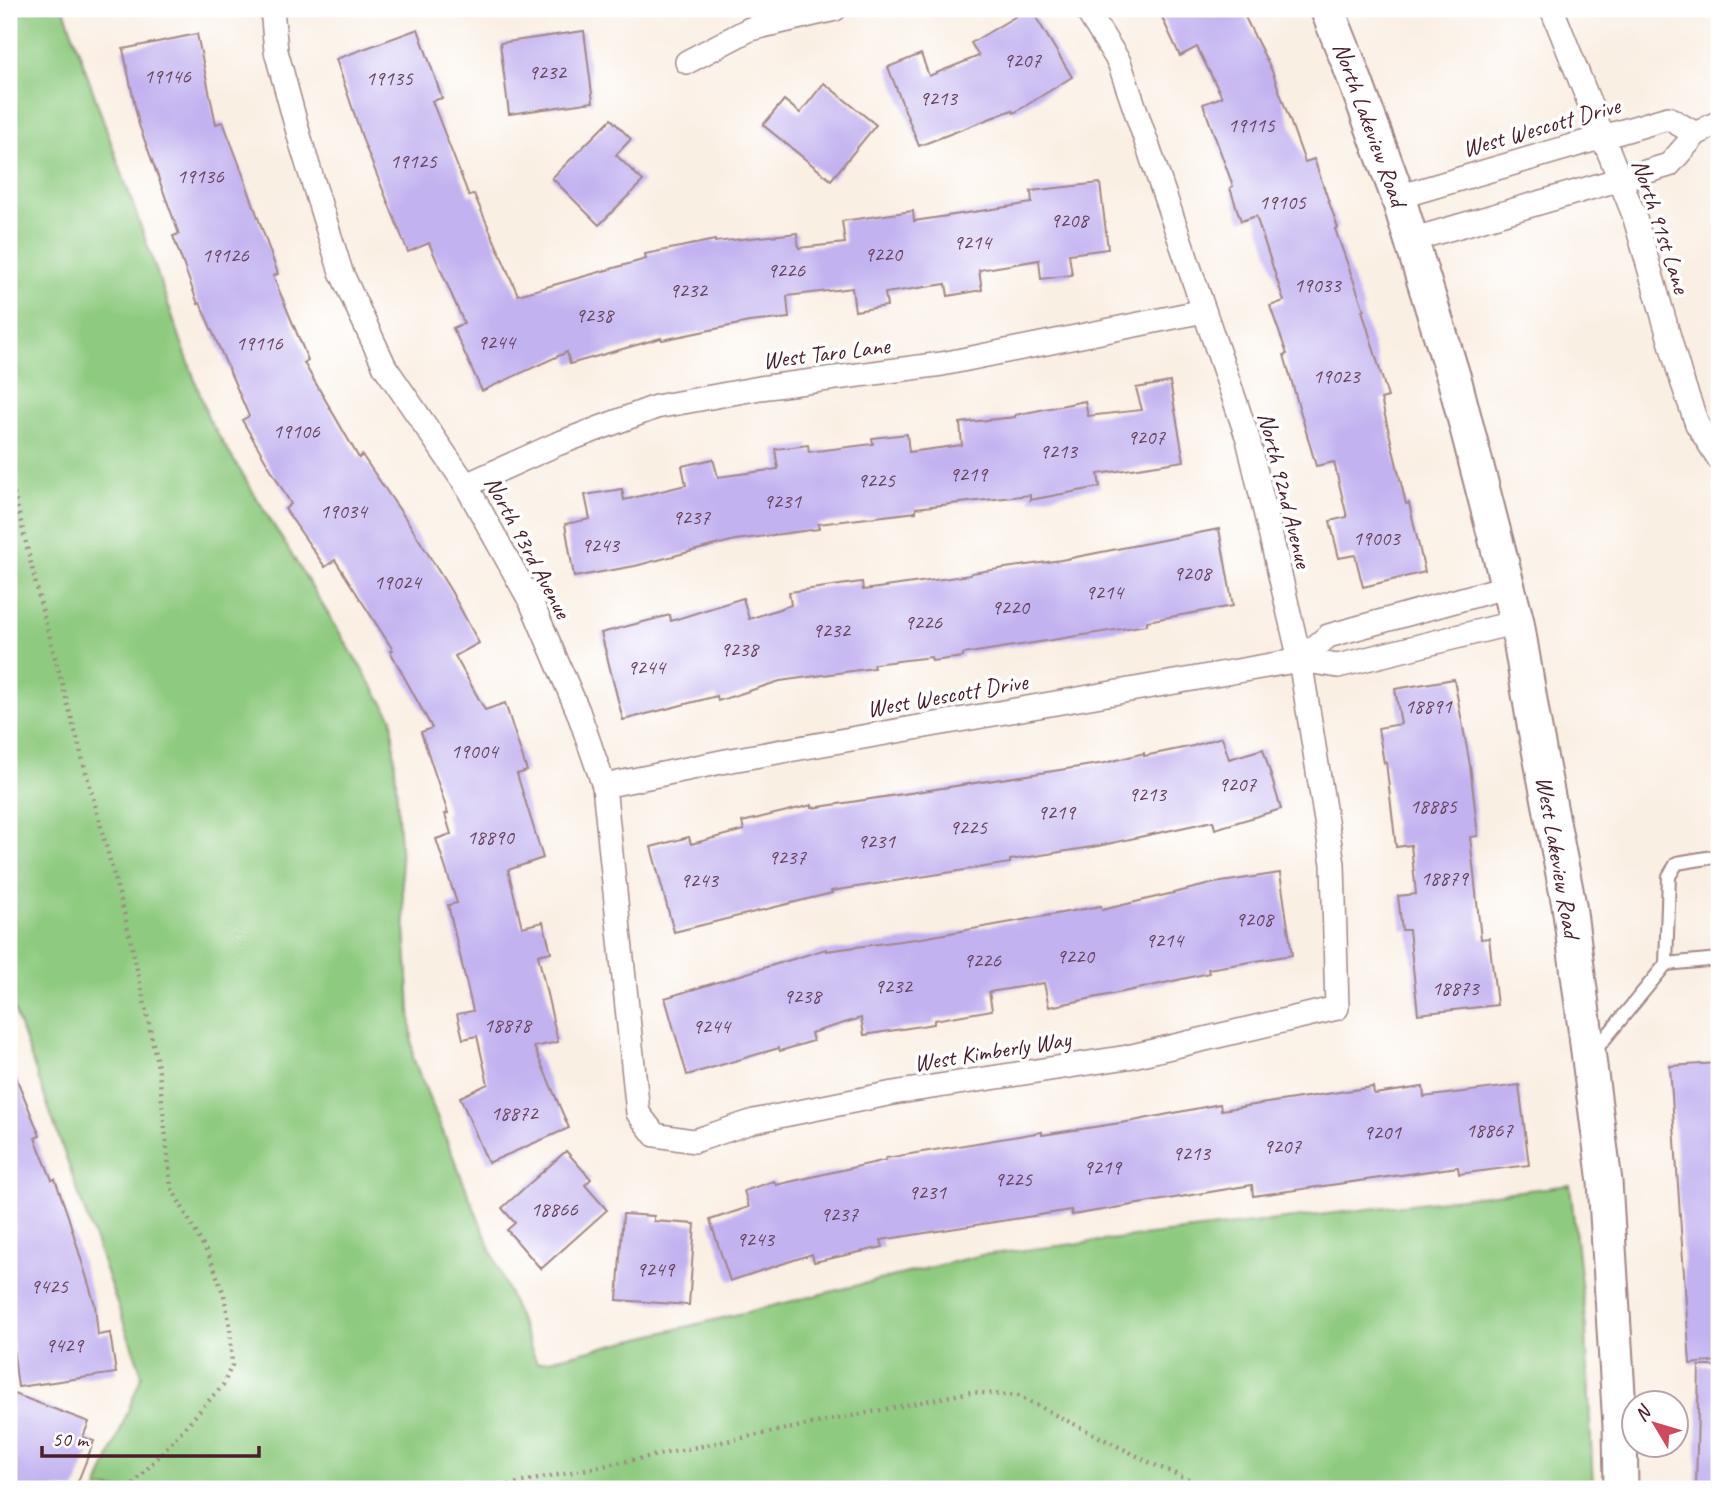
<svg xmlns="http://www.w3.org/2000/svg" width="1728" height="1498" font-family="Caveat,sans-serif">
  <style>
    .green { fill: #8eca7f; stroke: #6c7455; stroke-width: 2 }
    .building { fill: #c2b2f0 }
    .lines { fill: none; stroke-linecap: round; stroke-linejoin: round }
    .lane-casing { stroke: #a28787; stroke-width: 16 }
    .street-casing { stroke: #a28787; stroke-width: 26 }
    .secondary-casing { stroke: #a28787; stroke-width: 37 }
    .path { stroke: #a28787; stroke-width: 4.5; stroke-dasharray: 2 5; stroke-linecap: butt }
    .lane { stroke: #fff; stroke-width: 12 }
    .street { stroke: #fff; stroke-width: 23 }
    .secondary { stroke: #fff; stroke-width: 33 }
    .labels { text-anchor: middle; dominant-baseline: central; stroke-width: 7; stroke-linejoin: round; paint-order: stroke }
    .number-label { font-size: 21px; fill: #68445c }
    .street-label { font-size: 24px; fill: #4a1f2b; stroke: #fff }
  </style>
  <rect width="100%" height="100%" fill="#fff"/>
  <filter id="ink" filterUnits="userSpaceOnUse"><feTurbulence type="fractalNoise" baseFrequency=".0143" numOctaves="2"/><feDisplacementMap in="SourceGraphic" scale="14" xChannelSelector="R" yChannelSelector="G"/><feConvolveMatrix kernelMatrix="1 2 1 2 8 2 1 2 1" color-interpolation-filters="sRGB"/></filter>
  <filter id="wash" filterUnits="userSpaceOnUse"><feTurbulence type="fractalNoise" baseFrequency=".00686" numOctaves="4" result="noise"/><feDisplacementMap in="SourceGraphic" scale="28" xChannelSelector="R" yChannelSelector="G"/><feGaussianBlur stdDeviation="1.57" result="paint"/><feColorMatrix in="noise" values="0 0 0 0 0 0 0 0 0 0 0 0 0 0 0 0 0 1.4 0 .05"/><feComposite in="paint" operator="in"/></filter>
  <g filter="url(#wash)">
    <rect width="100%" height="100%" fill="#faefe3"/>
    <polygon class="green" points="9,9 64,9 209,420 392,718 413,1058 537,1363 982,1255 1570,1185 1586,1328 1593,1489 97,1489 142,1375 9,995"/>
    <g id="blocks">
      <g class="building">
        <polygon points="1028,9 1031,9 1072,77 1014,113 1012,110 919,146 888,67 921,54 929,76 979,56 971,43"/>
        <polygon points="1158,9 1241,9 1272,71 1305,162 1314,159 1338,228 1335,229 1364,310 1362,310 1388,397 1381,399 1406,504 1409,503 1425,572 1363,587 1355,555 1339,558 1330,521 1347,517 1334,462 1316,466 1284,355 1287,354 1270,306 1284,301 1256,216 1241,221 1230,188 1233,186 1203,104 1222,97 1197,47 1180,56"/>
        <polygon points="418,29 442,98 432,101 469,196 474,194 518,295 646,259 645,254 715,240 715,242 797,233 799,248 845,243 842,221 913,211 914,221 1032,203 1031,191 1100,183 1108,249 1069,254 1072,275 1041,279 1039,260 979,270 982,290 948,296 946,284 885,293 887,306 855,311 852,288 787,296 789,318 749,322 662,340 661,338 570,364 567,352 482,391 453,328 464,323 429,243 408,252 364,143 336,59"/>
        <polygon points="584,31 593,102 509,114 500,43"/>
        <polygon points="197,34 216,124 223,122 238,161 278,274 273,276 308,360 304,363 359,458 362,455 410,525 451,591 479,643 455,656 485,710 505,703 527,771 517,774 543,858 508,870 522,927 543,922 551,952 538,955 558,1042 534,1047 569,1128 488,1163 460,1097 488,1084 477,1036 463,1039 457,1014 473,1011 448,905 457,903 436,839 451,834 445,814 448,813 421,732 432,728 390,651 393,650 335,560 325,567 285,509 291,504 242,420 249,416 200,303 198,304 173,236 179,234 139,125 123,49"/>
        <polygon points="824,83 876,125 831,180 763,125 784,100 800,113"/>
        <polygon points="611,119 631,139 616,155 643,181 599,225 552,178"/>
        <polygon points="1170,382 1184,461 1098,474 1100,487 1030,500 1030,495 916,508 916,512 818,524 819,529 735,540 635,566 574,577 565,524 590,519 585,495 622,489 624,500 686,485 682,466 713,459 718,477 778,469 775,449 808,445 809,452 873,444 872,438 907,434 909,452 962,445 960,423 1015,417 1015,415 1085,401 1088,416 1142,410 1136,388"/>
        <polygon points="1219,529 1233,606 1147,621 1147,625 963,654 963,657 932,661 931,657 873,664 874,668 780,681 718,701 717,696 623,720 601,633 670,615 671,621 743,598 749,619 791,605 789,592 862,582 863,590 971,575 971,573 1061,560"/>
        <polygon points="1454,679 1470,765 1478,836 1470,837 1481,939 1489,938 1497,1005 1418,1014 1409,930 1402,930 1398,896 1416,894 1411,845 1396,847 1386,762 1384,763 1378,728 1401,724 1395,689"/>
        <polygon points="1222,737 1229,759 1263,749 1281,809 1215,829 1213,821 1098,846 1010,860 1010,863 831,891 832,893 674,932 651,847 689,837 691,844 744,830 742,822 812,805 812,808 1105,763 1144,753 1144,756 1193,746"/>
        <polygon points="1280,873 1292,955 1208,969 1209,973 1142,988 1049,1007 1044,983 989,992 992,1010 934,1020 934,1024 864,1035 861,1018 811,1033 813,1041 780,1051 779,1048 687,1075 665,998 826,949 826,951 922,938 1101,906 1102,910 1215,883"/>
        <polygon points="9,1060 40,1136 35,1138 52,1180 55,1179 68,1216 95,1305 98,1335 110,1333 116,1373 18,1387 9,1315"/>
        <polygon points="1719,1063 1719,1361 1690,1364 1670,1066"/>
        <polygon points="1519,1085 1529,1165 1459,1174 1458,1167 1253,1196 1252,1185 1072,1215 1071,1210 881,1240 883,1247 814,1262 812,1254 730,1281 710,1220 749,1207 744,1191 774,1181 776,1185 886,1160 886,1158 1042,1132 1042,1135 1133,1121 1220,1104 1221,1110 1373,1087 1374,1094 1423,1087 1424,1097"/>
        <polygon points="566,1151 591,1179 585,1185 607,1210 541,1269 507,1230 515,1223 502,1208"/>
        <polygon points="623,1214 654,1216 654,1221 695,1224 689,1305 617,1300"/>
        <polygon points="1699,1366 1719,1366 1719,1489 1696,1489"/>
        <polygon points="9,1392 89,1422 83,1437 94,1441 75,1489 9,1489"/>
      </g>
    </g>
  </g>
  <g filter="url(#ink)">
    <use href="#blocks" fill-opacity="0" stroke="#a28787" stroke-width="2"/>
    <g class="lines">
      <defs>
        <g id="lane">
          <polyline points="1666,964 1719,959"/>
          <polyline points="1593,1053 1666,964 1669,876 1677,863 1719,856"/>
        </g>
        <g id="street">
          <polyline points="272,9 276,51 301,143 341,272 385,367 466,485 532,604 578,711 604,786 638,1113 655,1135 694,1141 754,1121 893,1093 1128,1057 1337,1008 1333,864 1300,660 1248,439 1119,62 1086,9"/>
          <polyline points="1552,9 1634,215 1680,375 1697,424 1719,459"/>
          <polyline points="687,62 750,29 835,9"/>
          <polyline points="1398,197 1668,118 1696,134"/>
          <polyline points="1411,240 1669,165 1696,134 1719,122"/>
          <polyline points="466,485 557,444 656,407 760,388 942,364 1204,311"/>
          <polyline points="1300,660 1328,636 1509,586"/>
          <polyline points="604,786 726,761 1300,660 1338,666 1517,622"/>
        </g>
        <polyline id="secondary" points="1327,9 1349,64 1398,197 1455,382 1517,622 1534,724 1569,905 1605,1182 1620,1426 1621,1489"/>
      </defs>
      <use href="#lane" class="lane-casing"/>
      <use href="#street" class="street-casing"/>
      <use href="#secondary" class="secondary-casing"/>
      <g class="path">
        <polyline points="9,473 43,613 125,916 143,996 159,1072 171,1187 211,1260 224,1295 230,1327 232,1365 223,1385 129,1489"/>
        <polyline points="488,1489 971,1392 1018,1396 1157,1466 1211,1489"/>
      </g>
      <use href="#lane" class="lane"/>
      <use href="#street" class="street"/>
      <use href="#secondary" class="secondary"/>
    </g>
  </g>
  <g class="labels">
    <g class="number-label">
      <text x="1022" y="60">9207</text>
      <text x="547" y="72">9232</text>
      <text x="167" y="76">19146</text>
      <text x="389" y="78">19135</text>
      <text x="938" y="98">9213</text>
      <text x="1251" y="125">19115</text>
      <text x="413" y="161">19125</text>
      <text x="200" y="176">19136</text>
      <text x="1282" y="202">19105</text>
      <text x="1069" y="220">9208</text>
      <text x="972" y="242">9214</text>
      <text x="883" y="254">9220</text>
      <text x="225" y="255">19126</text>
      <text x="786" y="270">9226</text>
      <text x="1317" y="285">19033</text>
      <text x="688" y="290">9232</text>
      <text x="594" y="315">9238</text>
      <text x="496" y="342">9244</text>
      <text x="259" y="343">19116</text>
      <text x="1336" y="376">19023</text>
      <text x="296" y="431">19106</text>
      <text x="1146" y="437">9207</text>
      <text x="1058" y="451">9213</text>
      <text x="968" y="474">9219</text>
      <text x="876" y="480">9225</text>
      <text x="782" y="501">9231</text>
      <text x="343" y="511">19034</text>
      <text x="691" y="517">9237</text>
      <text x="1376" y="538">19003</text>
      <text x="600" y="545">9243</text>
      <text x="1192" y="573">9208</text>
      <text x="397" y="582">19024</text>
      <text x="1104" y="592">9214</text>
      <text x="1010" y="607">9220</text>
      <text x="923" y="622">9226</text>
      <text x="831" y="630">9232</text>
      <text x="739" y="649">9238</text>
      <text x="646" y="667">9244</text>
      <text x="1428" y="706">18891</text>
      <text x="474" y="751">19004</text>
      <text x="1237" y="784">9207</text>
      <text x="1147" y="794">9213</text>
      <text x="1433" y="806">18885</text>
      <text x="1056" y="812">9219</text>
      <text x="968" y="827">9225</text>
      <text x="490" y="837">18890</text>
      <text x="876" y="841">9231</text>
      <text x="787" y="857">9237</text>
      <text x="1444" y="878">18879</text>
      <text x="699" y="880">9243</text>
      <text x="1254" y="919">9208</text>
      <text x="1164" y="940">9214</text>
      <text x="1075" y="956">9220</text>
      <text x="982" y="960">9226</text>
      <text x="893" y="986">9232</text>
      <text x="1455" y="988">18873</text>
      <text x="802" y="996">9238</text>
      <text x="507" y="1025">18878</text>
      <text x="711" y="1026">9244</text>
      <text x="514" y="1113">18872</text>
      <text x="1489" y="1130">18867</text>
      <text x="1382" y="1132">9201</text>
      <text x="1282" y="1146">9207</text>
      <text x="1191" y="1153">9213</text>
      <text x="1102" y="1167">9219</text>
      <text x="1013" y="1179">9225</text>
      <text x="927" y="1192">9231</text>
      <text x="554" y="1209">18866</text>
      <text x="839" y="1214">9237</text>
      <text x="755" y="1239">9243</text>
      <text x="655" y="1269">9249</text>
      <text x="49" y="1286">9425</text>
      <text x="64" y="1345">9429</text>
    </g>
    <g class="street-label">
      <text transform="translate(1370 124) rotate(70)">North Lakeview Road</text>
      <text transform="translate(1541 127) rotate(-16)">West Wescott Drive</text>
      <text transform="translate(1661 226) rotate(72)">North 91st Lane</text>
      <text transform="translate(826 353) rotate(-7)">West Taro Lane</text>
      <text transform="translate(1285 490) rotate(76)">North 92nd Avenue</text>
      <text transform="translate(528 547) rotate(62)">North 93rd Avenue</text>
      <text transform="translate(947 695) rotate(-10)">West Wescott Drive</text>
      <text transform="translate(1558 857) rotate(80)">West Lakeview Road</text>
      <text transform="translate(992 1051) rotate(-9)">West Kimberly Way</text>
    </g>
  </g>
  <rect width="1728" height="1498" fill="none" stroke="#fff" stroke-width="35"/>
  <g transform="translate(1655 1424) rotate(308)"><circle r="33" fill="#ffffff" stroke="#b7a5aa" stroke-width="2"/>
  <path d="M0-5L12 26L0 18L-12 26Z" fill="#d1495b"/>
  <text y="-10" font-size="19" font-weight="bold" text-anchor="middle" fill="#4a1f2b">N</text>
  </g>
  <path d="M42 1446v10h217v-10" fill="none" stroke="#4a1f2b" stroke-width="3.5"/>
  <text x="52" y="1446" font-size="21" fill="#4a1f2b" stroke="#ffffff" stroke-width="5" paint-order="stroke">50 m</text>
</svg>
